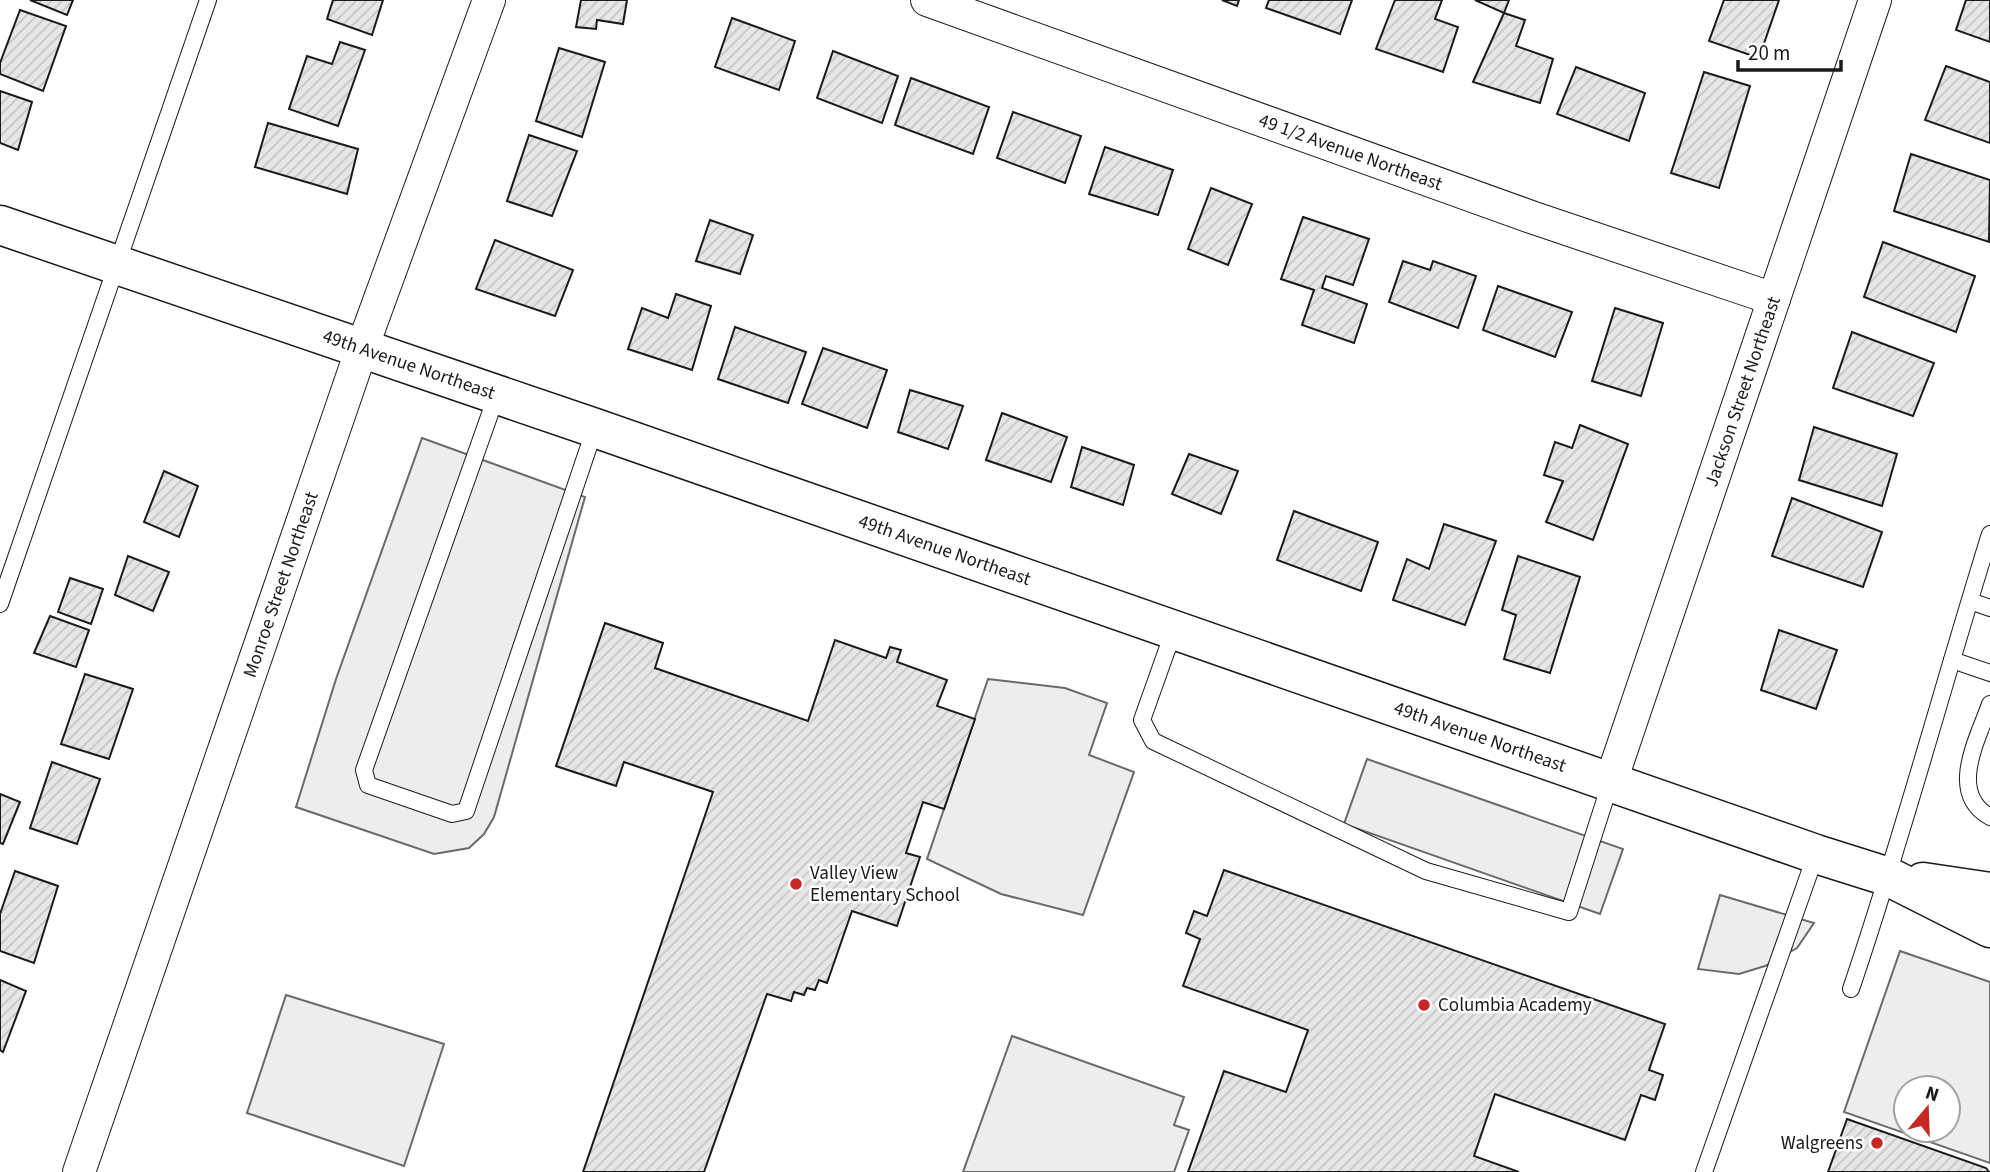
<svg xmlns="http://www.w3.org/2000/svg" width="1990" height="1172" font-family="'Source Sans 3',sans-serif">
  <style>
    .built { fill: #ededed; stroke: #6a6a6a; stroke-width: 2; fill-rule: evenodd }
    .building { fill: url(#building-hatch); stroke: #1a1a1a; stroke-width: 2 }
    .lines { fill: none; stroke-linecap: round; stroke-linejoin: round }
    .lane-casing { stroke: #1a1a1a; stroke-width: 18 }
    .street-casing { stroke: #1a1a1a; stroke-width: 34 }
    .secondary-casing { stroke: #1a1a1a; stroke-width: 41 }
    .lane { stroke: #fff; stroke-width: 16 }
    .street { stroke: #fff; stroke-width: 32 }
    .secondary { stroke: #fff; stroke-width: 38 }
    .poi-dot { fill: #c62828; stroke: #fff; stroke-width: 2.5 }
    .labels { text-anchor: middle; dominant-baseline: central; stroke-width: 5; stroke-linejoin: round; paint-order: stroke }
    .street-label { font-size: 19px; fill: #1a1a1a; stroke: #fff }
    .poi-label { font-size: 19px; fill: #1a1a1a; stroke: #fff; text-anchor: start }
  </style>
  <defs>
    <pattern id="building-hatch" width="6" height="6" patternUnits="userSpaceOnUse" patternTransform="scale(1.75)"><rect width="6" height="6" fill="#e6e6e6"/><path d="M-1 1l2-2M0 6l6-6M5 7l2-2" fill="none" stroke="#c5c5c5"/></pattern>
  </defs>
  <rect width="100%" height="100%" fill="#fff"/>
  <g class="built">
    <polygon points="422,438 585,497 494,817 484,834 469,848 434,854 296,807 336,679"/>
    <polygon points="988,679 1065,688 1107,703 1089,755 1134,772 1083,915 1001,894 927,859"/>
    <polygon points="1367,759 1623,849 1600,914 1344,824"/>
    <polygon points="1720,895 1814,923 1797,948 1765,966 1739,974 1698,969"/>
    <path d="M1900,951L1990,982V1163L1844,1112ZM1906,1088H1948V1130H1906Z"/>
    <polygon points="286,995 444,1044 404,1166 247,1113"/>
    <polygon points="1012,1036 1184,1097 1174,1125 1189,1130 1174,1172 963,1172"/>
  </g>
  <g class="building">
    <polygon points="30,0 73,0 67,15"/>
    <polygon points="333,0 383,0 372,35 327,19"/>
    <polygon points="581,0 627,0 623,24 597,20 596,29 576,27"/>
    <polygon points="1222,0 1239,0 1237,6"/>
    <polygon points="1269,0 1352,0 1340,34 1266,8"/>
    <polygon points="1395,0 1442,0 1435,19 1458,27 1443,72 1376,49"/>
    <polygon points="1475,0 1509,0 1504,13"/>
    <polygon points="1724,0 1779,0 1759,58 1709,41"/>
    <polygon points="1966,0 1990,0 1990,42 1956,30"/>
    <polygon points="20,10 66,26 43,91 0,74 0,63"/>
    <polygon points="1504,13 1525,20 1516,46 1553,59 1540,103 1473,82"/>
    <polygon points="732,18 795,41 779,90 715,67"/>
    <polygon points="340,42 365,50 338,126 289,109 307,56 332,64"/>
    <polygon points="559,48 605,62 582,137 536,121"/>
    <polygon points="833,51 898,76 882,123 817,98"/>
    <polygon points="1946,66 1990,82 1990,143 1925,120"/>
    <polygon points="1576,67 1645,93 1629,141 1557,114"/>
    <polygon points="1704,72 1750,86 1719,188 1671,173"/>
    <polygon points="911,78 989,107 973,154 895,125"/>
    <polygon points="0,91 32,102 18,150 0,143"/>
    <polygon points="1013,112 1081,136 1065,183 997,158"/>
    <polygon points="268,123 358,149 347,194 255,167"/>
    <polygon points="529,135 577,151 552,216 507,201"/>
    <polygon points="1105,147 1173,170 1158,215 1089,194"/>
    <polygon points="1911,154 1990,180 1989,242 1894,211"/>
    <polygon points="1211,188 1252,204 1228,265 1188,249"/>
    <polygon points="1303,217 1369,239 1353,285 1326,276 1322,288 1367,304 1354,343 1302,325 1314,290 1281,279"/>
    <polygon points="710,220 753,235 740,274 696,261"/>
    <polygon points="495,240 573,270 555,316 476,289"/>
    <polygon points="1883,242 1975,276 1956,332 1864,297"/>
    <polygon points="1403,261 1430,270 1433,261 1476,276 1458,328 1389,302"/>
    <polygon points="1498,286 1572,312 1555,357 1483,330"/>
    <polygon points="676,294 711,306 692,370 628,349 642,308 668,318"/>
    <polygon points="1615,308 1663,323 1641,396 1592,381"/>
    <polygon points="735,327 806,352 788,403 718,379"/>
    <polygon points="1852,332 1934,363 1913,416 1833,388"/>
    <polygon points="823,348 887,370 867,428 802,404"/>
    <polygon points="910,390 963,406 948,449 898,432"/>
    <polygon points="1002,413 1067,437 1051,482 986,460"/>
    <polygon points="1580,425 1628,444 1593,540 1546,522 1563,481 1544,475 1555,442 1572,448"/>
    <polygon points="1814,427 1897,454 1882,506 1799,480"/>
    <polygon points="1082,447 1134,465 1123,505 1071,487"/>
    <polygon points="1189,454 1238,471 1221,514 1172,494"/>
    <polygon points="164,471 198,486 179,537 144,522"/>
    <polygon points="1792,498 1882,532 1863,587 1772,556"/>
    <polygon points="1294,511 1378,542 1361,591 1277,560"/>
    <polygon points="1444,524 1496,541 1465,625 1393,600 1407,559 1429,569"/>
    <polygon points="128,556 169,572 153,611 115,595"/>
    <polygon points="1518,556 1580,577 1550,673 1504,659 1516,615 1502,610"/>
    <polygon points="70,578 103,589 91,624 58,612"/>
    <polygon points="50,616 89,630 76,667 34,653"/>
    <polygon points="605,623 663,643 655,668 808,721 835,640 886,658 890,647 901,650 897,662 947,680 937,706 975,719 944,809 923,802 906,853 920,857 897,926 852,911 827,983 819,980 815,990 807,988 804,995 794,992 791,1001 767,994 704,1172 583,1172 713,792 624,762 616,786 556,766"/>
    <polygon points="1779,630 1837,650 1816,709 1761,690"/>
    <polygon points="85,674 133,689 109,759 61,744"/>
    <polygon points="52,762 100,779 77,844 30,828"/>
    <polygon points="0,794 20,802 3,844 0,843"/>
    <polygon points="1224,870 1665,1024 1649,1070 1663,1075 1655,1100 1641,1095 1625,1140 1495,1094 1474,1156 1519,1172 1188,1172 1224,1071 1286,1092 1308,1030 1183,986 1200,939 1186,933 1194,911 1207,916"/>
    <polygon points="15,871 58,886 34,963 0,951 0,914"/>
    <polygon points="0,980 26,991 3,1052 0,1050"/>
    <polygon points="1847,1119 1986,1168 1989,1172 1828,1172"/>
  </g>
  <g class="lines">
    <defs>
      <g id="lane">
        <polyline points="497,394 364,770 368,785 452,814 466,811 595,428"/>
        <polyline points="1970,601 1990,608"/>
        <polyline points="0,604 208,0"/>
        <polyline points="1174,630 1142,720 1153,741 1426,871 1569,912 1611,781"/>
        <polyline points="1952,660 1990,673"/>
        <path d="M1990,704C1978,739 1947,793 1990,817"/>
        <path d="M1851,989C1902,839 1943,685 1990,534"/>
        <polyline points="1704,1172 1816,854"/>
      </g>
      <g id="street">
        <path id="s1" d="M927,0L1534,218L1774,299"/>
        <path id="s2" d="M1611,781L1875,0"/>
        <path id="s3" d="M79,1172L362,348L489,0"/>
      </g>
      <g id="secondary">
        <path id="s4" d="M0,225L595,428L1816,854L1889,877L1990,928"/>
        <polyline points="1923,882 1990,892"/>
      </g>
    </defs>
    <use href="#lane" class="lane-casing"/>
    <use href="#street" class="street-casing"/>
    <use href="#secondary" class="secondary-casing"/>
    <use href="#lane" class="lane"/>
    <use href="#street" class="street"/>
    <use href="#secondary" class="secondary"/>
  </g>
  <g class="poi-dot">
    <circle cx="796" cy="884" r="7"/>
    <circle cx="1424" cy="1005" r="7"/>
    <circle cx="1877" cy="1143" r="7"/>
  </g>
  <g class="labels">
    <g class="street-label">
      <text stroke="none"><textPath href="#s1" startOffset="450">49 1/2 Avenue Northeast</textPath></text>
      <text stroke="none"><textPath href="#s4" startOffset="432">49th Avenue Northeast</textPath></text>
      <text stroke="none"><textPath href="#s2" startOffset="411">Jackson Street Northeast</textPath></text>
      <text stroke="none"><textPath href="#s4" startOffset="999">49th Avenue Northeast</textPath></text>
      <text stroke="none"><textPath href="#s3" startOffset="621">Monroe Street Northeast</textPath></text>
      <text stroke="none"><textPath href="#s4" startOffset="1566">49th Avenue Northeast</textPath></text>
    </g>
    <g class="poi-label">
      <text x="810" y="873">Valley View<tspan x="810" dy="22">Elementary School</tspan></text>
      <text x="1438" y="1005">Columbia Academy</text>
      <text x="1863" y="1143" text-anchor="end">Walgreens</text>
    </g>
  </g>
  <g transform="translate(1927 1109) rotate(19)"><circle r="33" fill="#ffffff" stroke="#a3a3a3" stroke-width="2"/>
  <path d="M0-5L12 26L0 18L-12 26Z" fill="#c62828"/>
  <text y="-10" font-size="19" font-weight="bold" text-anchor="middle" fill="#1a1a1a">N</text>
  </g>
  <path d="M1738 60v10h103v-10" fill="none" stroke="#1a1a1a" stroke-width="3.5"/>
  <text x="1748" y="60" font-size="21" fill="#1a1a1a" stroke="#ffffff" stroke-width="5" paint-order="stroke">20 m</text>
</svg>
